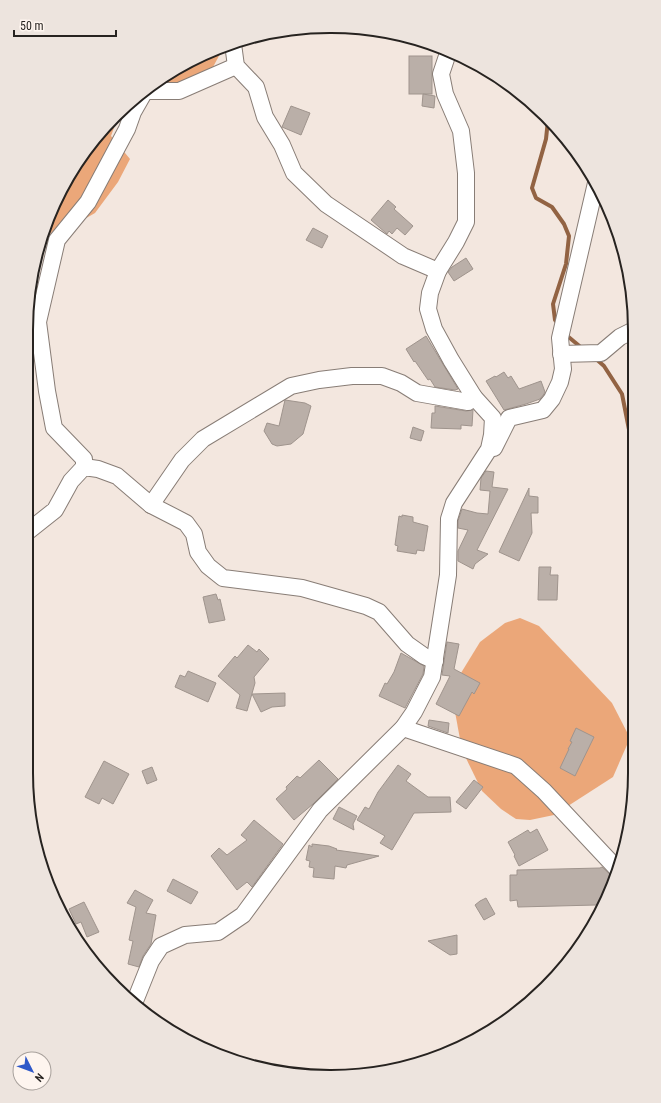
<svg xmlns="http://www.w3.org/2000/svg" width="661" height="1103" font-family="'Roboto Condensed',sans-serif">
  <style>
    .forest { fill: #eba779 }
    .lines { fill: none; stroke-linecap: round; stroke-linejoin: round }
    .stream { stroke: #926343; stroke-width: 4 }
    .building { fill: #baafa8; stroke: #9f948d }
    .minor-casing { stroke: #887d76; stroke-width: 18 }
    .minor { stroke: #fff; stroke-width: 16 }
    .rim { fill: none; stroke: #272320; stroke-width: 2 }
  </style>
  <rect width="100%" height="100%" fill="#f3e7df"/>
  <g class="forest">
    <polygon points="219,48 220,54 213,67 184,84 147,89 162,77"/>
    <polygon points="128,105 119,114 111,136 130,159 118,182 95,213 74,225 54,230 40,244 42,232 77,161 115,115"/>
    <polygon points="520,618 539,626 612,703 630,738 613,777 554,815 530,820 516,819 501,809 482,791 462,750 453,701 461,673 480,642 505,623"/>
  </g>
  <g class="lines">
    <g class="stream">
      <polyline points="548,120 546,139 532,188 536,198 552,207 564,224 569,236 566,264 553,304 555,320 559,325"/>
      <polyline points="565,334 583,349"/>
      <polyline points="595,358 604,366 622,394 634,455"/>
    </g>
  </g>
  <g class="building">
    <rect x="409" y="56" width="23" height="38"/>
    <polygon points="423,94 435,96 434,108 422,106"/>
    <polygon points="291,106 310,113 301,135 282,127"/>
    <polygon points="388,200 396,207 394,209 413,226 405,235 397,228 392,234 389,231 387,234 371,220"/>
    <polygon points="313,228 328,236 322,248 306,240"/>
    <polygon points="466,258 473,269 454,281 448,272 452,267"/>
    <polygon points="27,319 29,319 32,352 27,353"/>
    <polygon points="426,336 458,389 455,390 435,387 430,379 428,380 415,361 414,362 406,349"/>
    <polygon points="504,372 508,378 511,376 519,389 541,381 545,392 544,394 540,399 526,404 504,410 486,381 495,376 496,377"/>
    <polygon points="285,400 305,403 311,406 303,434 291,444 277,446 272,444 264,431 267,423 279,426"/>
    <polygon points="435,406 466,411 473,410 472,426 461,425 461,429 431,428 432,413 435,413"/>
    <polygon points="413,427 424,431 421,441 410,438"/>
    <polygon points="486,471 494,472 492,487 508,489 477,550 488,554 475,564 473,569 458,561 458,551 468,530 458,528 458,521 462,509 477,513 488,514 490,491 480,490 481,478"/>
    <polygon points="529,488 529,496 538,497 538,513 531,513 532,533 519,561 499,552"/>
    <polygon points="402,515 413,517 413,522 428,526 424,551 417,550 416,554 397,551 398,546 395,545 399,516 402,517"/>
    <polygon points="539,567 551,567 550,575 558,575 557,600 538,600"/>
    <polygon points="216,594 218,600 220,599 225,620 209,623 203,597"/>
    <polygon points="447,642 459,644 454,669 480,683 474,694 472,692 459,716 436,704 450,676 442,675"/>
    <polygon points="248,645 257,652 259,649 269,659 254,677 255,683 247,711 236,708 240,695 218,676 235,656 237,658"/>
    <polygon points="401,653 424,666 423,674 405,708 379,696 385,683 387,684 394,672"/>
    <polygon points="188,671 216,683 208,702 175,687 180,675 185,677"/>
    <polygon points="285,693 285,706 272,707 261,712 252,694"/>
    <polygon points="429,720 449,723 448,733 428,726"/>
    <polygon points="576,728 594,737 575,776 560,768 569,749 568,749 572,742 570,741"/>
    <polygon points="319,760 338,779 313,804 294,820 276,799 287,789 286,787 297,776 300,778"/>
    <polygon points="104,761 129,774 113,804 102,798 99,804 85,797"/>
    <polygon points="398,765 411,774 406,781 428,797 450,797 451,812 414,813 392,850 380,843 385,836 357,820 365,807 369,809 378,792"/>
    <polygon points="152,767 157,780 147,784 142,771"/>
    <polygon points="474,780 483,787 466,809 456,802"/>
    <polygon points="339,807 357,816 353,824 354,830 333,819"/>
    <polygon points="254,820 283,844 252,887 247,882 237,890 211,856 219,848 227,855 247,840 241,835"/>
    <polygon points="537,829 548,850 519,866 514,856 515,855 508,842 528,830 530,833"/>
    <polygon points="312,844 329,846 337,849 336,850 379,856 347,865 346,868 335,866 334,879 313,877 314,868 309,867 310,861 306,860 309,845 312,847"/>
    <polygon points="602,867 615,879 604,901 596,905 518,907 517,900 510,901 510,875 517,875 517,870 600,868"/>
    <polygon points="173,879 198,892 191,904 167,891"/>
    <polygon points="135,890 153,900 146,913 156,915 151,944 143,956 139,967 128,964 133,941 129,940 136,907 127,903"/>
    <polygon points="486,898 495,914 484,920 475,905 480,901"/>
    <polygon points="84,902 99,932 87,937 81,922 76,924 69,909"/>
    <polygon points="457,935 457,954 450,955 428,941"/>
  </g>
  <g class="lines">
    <defs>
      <g id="minor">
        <polyline points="233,44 236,66 256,87 265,117 282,145 294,173 326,204 403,256 438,271"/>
        <polyline points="561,354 601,353 620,337 634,330"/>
        <polyline points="494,448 509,418 543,410 552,399 560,382 563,369 560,338 596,183"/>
        <polyline points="84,467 84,459 54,428 47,391 38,322 57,240 88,202 127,129 133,112 145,91 179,91 236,66"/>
        <polyline points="151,505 182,460 203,439 291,386 319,380 352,376 382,376 401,383 417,393 468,402 474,397"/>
        <polyline points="26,533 55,510 71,481 84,467 98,469 117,476 151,505 186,523 194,534 198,552 208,566 223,578 302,588 366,606 379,612 407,644 424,656 435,661"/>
        <polyline points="403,728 516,766 544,791 619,871"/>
        <polyline points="135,1001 151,961 161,946 185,935 218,932 243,915 320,810 403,728 414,712 432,677 448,575 449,519 454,503 489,449 492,435 493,418 474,397 451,360 434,329 428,309 430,293 438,271 456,242 466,222 466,173 461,131 445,94 441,74 449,50"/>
      </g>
    </defs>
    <use href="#minor" class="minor-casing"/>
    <use href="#minor" class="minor"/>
  </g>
  <path d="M0 0H661V1103H0ZM330 33H331A297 297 0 0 1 628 330V773A297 297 0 0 1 331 1070H330A297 297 0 0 1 33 773V330A297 297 0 0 1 330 33Z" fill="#ede4de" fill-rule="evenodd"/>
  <path class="rim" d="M330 33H331A297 297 0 0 1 628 330V773A297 297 0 0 1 331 1070H330A297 297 0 0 1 33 773V330A297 297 0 0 1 330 33Z"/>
  <g transform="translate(32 1071) rotate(132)"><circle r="19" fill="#fef5ef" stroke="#a8a19c"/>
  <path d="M0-3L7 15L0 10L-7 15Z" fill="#2f58c8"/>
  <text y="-6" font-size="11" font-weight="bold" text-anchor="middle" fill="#272320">N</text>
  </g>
  <path d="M14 30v6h102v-6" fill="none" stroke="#272320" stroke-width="2"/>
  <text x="20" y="30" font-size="12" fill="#272320" stroke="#fef5ef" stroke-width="3" paint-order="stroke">50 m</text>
</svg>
